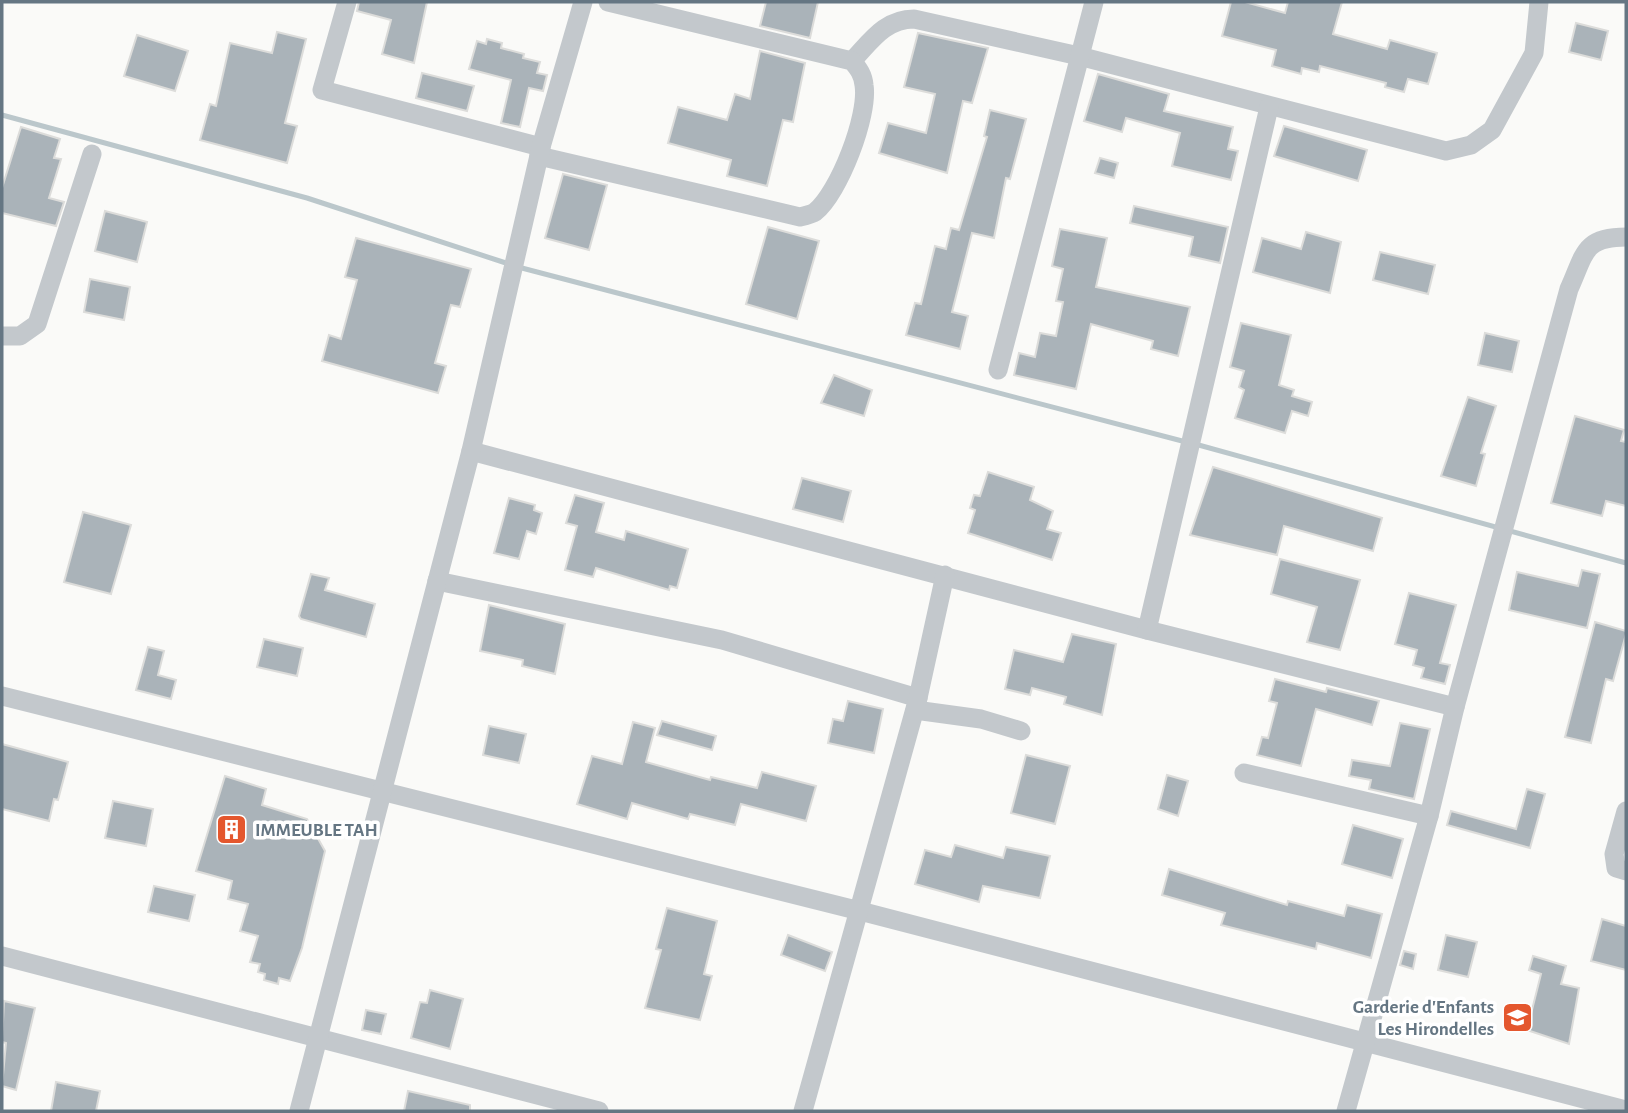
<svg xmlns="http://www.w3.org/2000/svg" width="1628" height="1113" font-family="'Alegreya Sans',sans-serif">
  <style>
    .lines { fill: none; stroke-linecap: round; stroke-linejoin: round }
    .stream { stroke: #bbc7cb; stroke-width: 5 }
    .building { fill: #aab3b9; stroke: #dcdcda; stroke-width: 2 }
    .street { stroke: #c3c8cc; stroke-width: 19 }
    .labels { text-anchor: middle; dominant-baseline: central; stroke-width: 7; stroke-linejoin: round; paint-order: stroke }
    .poi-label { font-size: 19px; font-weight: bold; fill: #657683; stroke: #fff; text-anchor: start }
  </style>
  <rect width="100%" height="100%" fill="#fafaf8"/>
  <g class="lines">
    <g class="stream">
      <polyline points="2,115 307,198 509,264"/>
      <polyline points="518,267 1186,442"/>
      <polyline points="1195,444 1626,563"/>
    </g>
  </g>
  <g class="building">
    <polygon points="359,2 427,2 414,63 382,54 391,20 357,11"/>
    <polygon points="766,2 818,2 810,38 760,26"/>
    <polygon points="1231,2 1245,2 1285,13 1288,2 1342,2 1333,34 1387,49 1390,40 1437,53 1428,84 1408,79 1404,92 1385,87 1386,83 1320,66 1319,72 1302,68 1301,74 1272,66 1276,50 1222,36"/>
    <polygon points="1576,23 1608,31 1601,60 1569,52"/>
    <polygon points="277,32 306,39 285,123 297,126 287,163 200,140 210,104 216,106 230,43 272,53"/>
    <polygon points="918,33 988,48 972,103 963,101 947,173 879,153 888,123 926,133 935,94 904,87"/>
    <polygon points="137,35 188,51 175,91 124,76"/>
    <polygon points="487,39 502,43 501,48 524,54 523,58 540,62 537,73 547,75 543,91 529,88 520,127 501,123 511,80 469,69 477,41 486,44"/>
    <polygon points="760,51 805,63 793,122 783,120 767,186 727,176 731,160 668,143 678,107 727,120 735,94 750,99"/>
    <polygon points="422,73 474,86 467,111 416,98"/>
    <polygon points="1098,74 1169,94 1164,111 1233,127 1228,149 1238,151 1231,180 1172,166 1180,133 1126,118 1122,132 1084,121"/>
    <polygon points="990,110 1026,119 1010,179 1006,178 994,238 972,233 952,312 968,316 960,349 906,335 915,303 921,304 935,246 946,249 951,228 959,230 987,137 984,136"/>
    <polygon points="1284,126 1367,150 1358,181 1274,156"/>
    <polygon points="21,127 60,139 54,158 61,159 49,198 64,202 56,226 2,213 2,188"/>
    <polygon points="1100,158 1118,163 1114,178 1095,173"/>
    <polygon points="563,174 607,185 589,250 545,238"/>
    <polygon points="1134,206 1228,227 1220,263 1189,256 1193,237 1130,223"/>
    <polygon points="105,211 147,222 137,262 95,251"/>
    <polygon points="768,227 819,241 797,319 746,304"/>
    <polygon points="1060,229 1107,238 1096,287 1190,307 1178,356 1151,349 1153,341 1091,324 1076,389 1014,375 1019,353 1035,357 1040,333 1056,336 1063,302 1056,301 1063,269 1052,266"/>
    <polygon points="1306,232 1341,242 1330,293 1253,272 1262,238 1301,249"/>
    <polygon points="356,238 471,269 460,307 451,305 435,363 446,366 438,393 322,361 329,335 341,339 357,280 345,277"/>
    <polygon points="1380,252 1435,265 1428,294 1373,280"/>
    <polygon points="90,279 130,287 124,320 84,312"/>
    <polygon points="1241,323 1291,335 1279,385 1294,390 1292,396 1312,402 1308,416 1292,411 1285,433 1235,418 1244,390 1239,387 1244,371 1230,367"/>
    <polygon points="1485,333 1519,341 1512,372 1478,365"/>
    <polygon points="834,375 872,390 864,416 821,403"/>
    <polygon points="1468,397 1496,406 1481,453 1485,454 1476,486 1441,476"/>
    <polygon points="1575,416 1624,430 1621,441 1626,442 1626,506 1606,501 1602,516 1551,503"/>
    <polygon points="1213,467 1382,518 1373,551 1284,526 1277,555 1190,535"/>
    <polygon points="988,472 1034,487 1030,500 1053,511 1047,529 1061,533 1052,560 968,533 975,510 970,508 974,495 980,496"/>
    <polygon points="802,478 851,491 843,522 793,509"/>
    <polygon points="575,495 604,503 596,532 624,540 626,531 688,549 677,588 670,586 669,590 596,568 593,577 565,570 577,526 566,523"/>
    <polygon points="509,498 535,505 534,510 542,513 536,534 527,531 519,559 494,553"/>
    <polygon points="83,512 131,525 111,594 64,582"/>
    <polygon points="1280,559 1360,580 1340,650 1307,642 1317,607 1271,594"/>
    <polygon points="1582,570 1600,574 1587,628 1509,610 1517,572 1578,586"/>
    <polygon points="311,574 329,578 325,590 375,604 366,637 301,619 299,616"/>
    <polygon points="1409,593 1456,605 1440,663 1450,665 1445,684 1421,678 1424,668 1413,665 1417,650 1395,644"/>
    <polygon points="489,605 565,624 555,674 522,666 523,660 480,651"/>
    <polygon points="1595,622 1626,631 1626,634 1613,681 1606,679 1591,743 1565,737"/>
    <polygon points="1072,634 1116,644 1102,715 1064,704 1066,697 1032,688 1030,695 1005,689 1014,650 1063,662"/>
    <polygon points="264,639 303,648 297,676 257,667"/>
    <polygon points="148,647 164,651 158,675 176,680 171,699 136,690"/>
    <polygon points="1275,679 1326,692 1327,688 1379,701 1372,725 1316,709 1301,766 1257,755 1262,737 1268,738 1277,703 1269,701"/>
    <polygon points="848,701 883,709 874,753 828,743 833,719 843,721"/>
    <polygon points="662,721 716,736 712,750 657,735"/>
    <polygon points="633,722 655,728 646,762 710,780 711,777 757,788 762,772 816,786 806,821 741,804 735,825 690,814 688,819 632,803 627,819 577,804 592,756 622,764"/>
    <polygon points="1400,723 1430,729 1414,799 1369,789 1371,780 1349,776 1352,760 1390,766"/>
    <polygon points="489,726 526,734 519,763 483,755"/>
    <polygon points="2,744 68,762 58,800 54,799 49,821 2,809"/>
    <polygon points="1026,755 1070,766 1055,824 1011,813"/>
    <polygon points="1167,775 1188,781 1178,816 1158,809"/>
    <polygon points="225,776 266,789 262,805 307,819 325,851 302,948 290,981 279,978 278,984 264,980 265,974 258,972 260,964 250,962 258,936 240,931 248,904 228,899 232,881 196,871"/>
    <polygon points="1527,789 1545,794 1530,848 1447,825 1451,811 1516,829"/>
    <polygon points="113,801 153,809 146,846 105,838"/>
    <polygon points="1353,825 1403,839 1392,878 1342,864"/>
    <polygon points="955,845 1003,858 1006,847 1050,856 1040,898 983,886 979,902 915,884 925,850 951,857"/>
    <polygon points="1169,869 1287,905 1288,901 1344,916 1347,905 1382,914 1371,958 1317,943 1316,949 1221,925 1225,913 1162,895"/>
    <polygon points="154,886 195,895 189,921 148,912"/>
    <polygon points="667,908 717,921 704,974 712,976 700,1020 645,1008 661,950 656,949"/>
    <polygon points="1602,919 1626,926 1626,970 1591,961"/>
    <polygon points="788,935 832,952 825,971 781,955"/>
    <polygon points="1446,935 1477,942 1468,977 1438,970"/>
    <polygon points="1404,951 1416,954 1413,969 1400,965"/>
    <polygon points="1533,956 1566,966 1561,984 1579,988 1569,1044 1527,1030 1541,974 1529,970"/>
    <polygon points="430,990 463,999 450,1049 411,1038 420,1002 427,1003"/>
    <polygon points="4,1001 35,1008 16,1090 2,1086 6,1043 2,1042"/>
    <polygon points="366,1010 386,1014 381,1034 362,1030"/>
    <polygon points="56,1082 100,1091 96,1111 51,1111"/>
    <polygon points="408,1091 470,1105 470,1111 404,1111"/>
  </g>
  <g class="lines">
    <g class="street">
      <polyline points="347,2 322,90 541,147"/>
      <path d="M852,61C871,41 885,19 914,19L1079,56L1446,151L1471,145L1492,130L1534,53L1539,2"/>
      <path d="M539,156L800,217C804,216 812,214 815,212C839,193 869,115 864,85C863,75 859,69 852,61L608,2"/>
      <polyline points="2,336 20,336 37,324 92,154"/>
      <polyline points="998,370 1094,2"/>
      <polyline points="471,451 1147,630 1455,707"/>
      <polyline points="437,581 722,640 918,698"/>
      <polyline points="1147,630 1269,107"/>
      <polyline points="2,696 860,911 1626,1110"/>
      <polyline points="915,710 981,719 1021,731"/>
      <polyline points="1244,773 1429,816"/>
      <polyline points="1626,811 1614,854 1616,868 1626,871"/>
      <polyline points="2,956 599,1111"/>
      <polyline points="299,1111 471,451 541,147 583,2"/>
      <polyline points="803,1111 918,698 945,575"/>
      <path d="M1346,1111L1429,816L1455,707L1569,289C1585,254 1583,237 1626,237"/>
    </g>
  </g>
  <defs>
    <symbol id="building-square" viewBox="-11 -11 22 22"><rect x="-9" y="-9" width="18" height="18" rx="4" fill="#e4572e" stroke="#fff"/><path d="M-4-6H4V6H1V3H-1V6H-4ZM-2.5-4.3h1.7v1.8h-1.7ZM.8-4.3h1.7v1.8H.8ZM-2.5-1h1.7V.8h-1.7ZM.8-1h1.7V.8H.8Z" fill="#fff"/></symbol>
    <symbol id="school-square" viewBox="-11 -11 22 22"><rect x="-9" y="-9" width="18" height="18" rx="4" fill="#e4572e" stroke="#fff"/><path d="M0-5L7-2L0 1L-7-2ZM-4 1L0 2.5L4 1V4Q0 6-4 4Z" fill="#fff"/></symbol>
  </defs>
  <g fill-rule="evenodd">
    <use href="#building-square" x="214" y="812" width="35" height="35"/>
    <use href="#school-square" x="1500" y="1000" width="35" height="35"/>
  </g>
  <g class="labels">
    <g class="poi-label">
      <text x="255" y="830">IMMEUBLE TAH</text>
      <text x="1494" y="1007" text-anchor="end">Garderie d'Enfants<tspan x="1494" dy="22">Les Hirondelles</tspan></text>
    </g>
  </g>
  <rect width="1628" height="1113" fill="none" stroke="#657683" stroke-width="7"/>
</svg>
